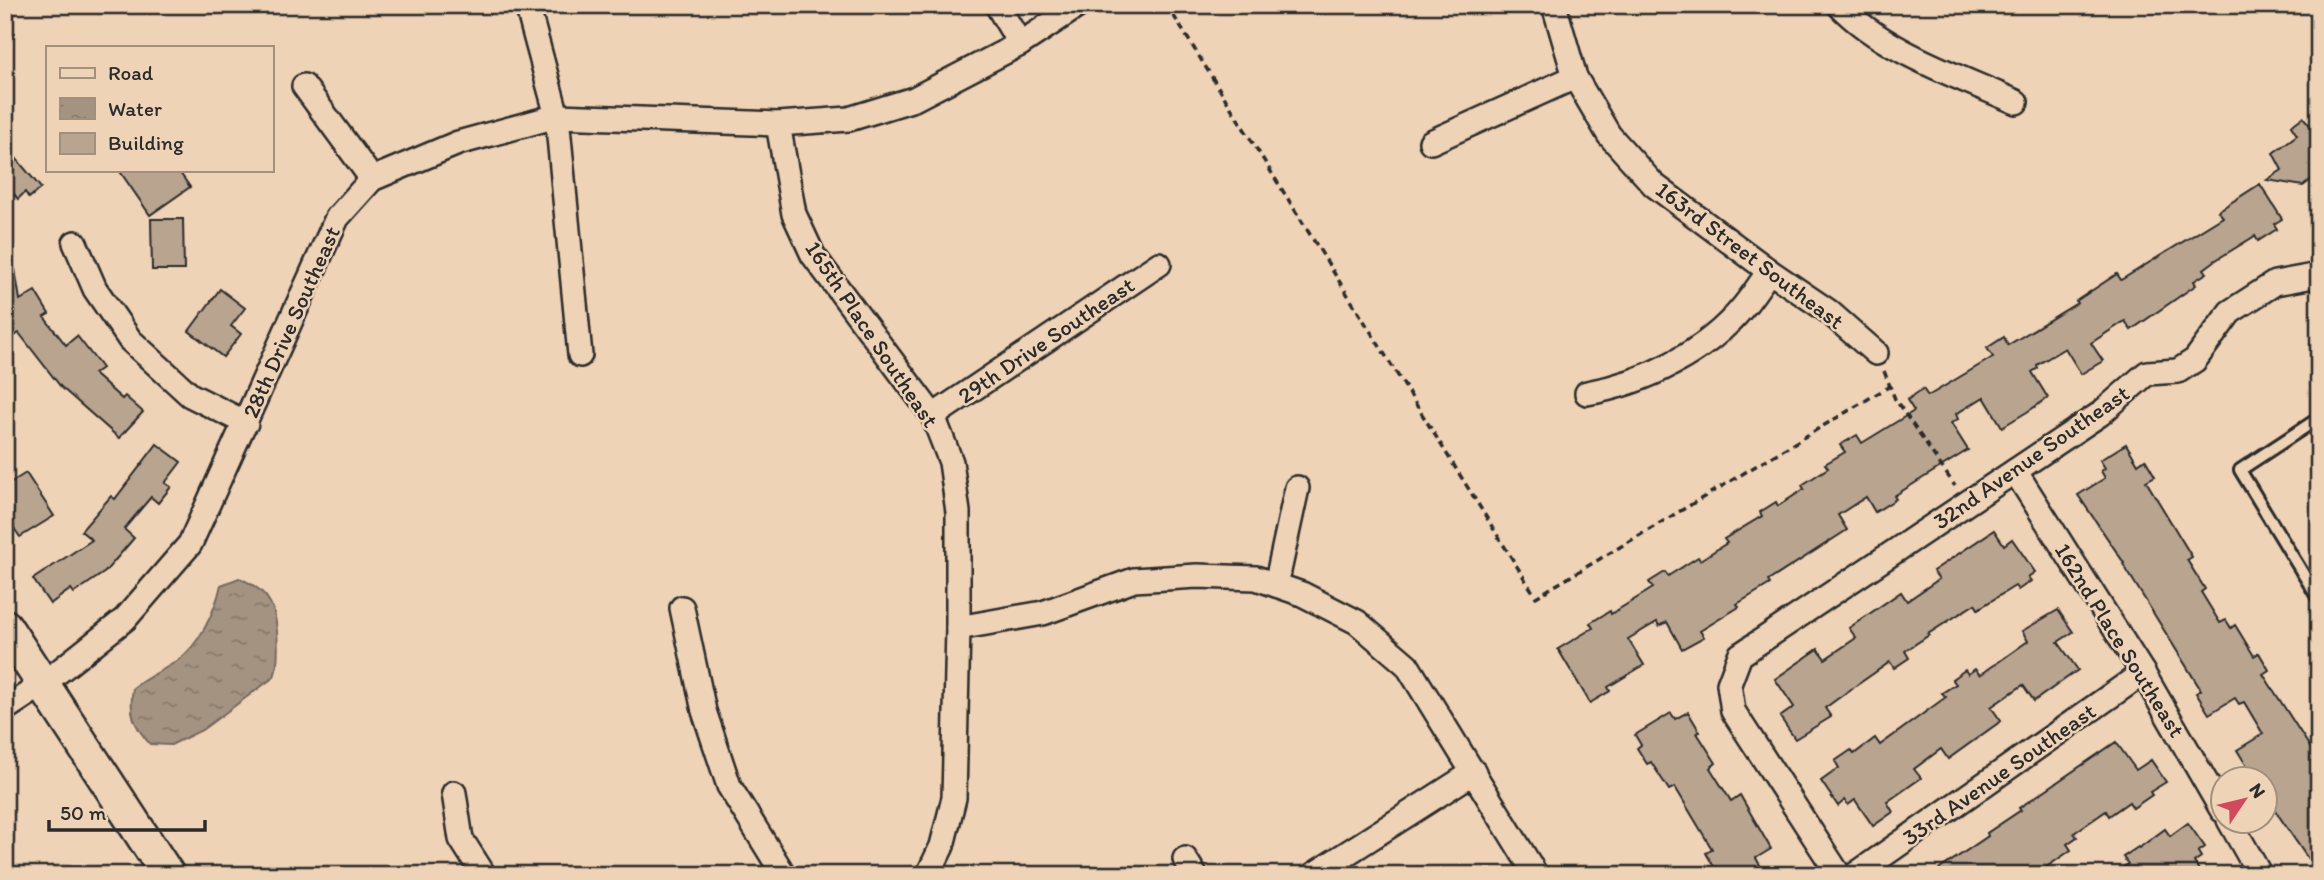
<svg xmlns="http://www.w3.org/2000/svg" width="2324" height="880" font-family="Itim,sans-serif">
  <style>
    .water { fill: url(#water-ripples); stroke: #74695f; stroke-width: 2 }
    .building { fill: #b9a48f; stroke: #2b2b2b; stroke-width: 2 }
    .lines { fill: none; stroke-linecap: round; stroke-linejoin: round }
    .lane-casing { stroke: #2b2b2b; stroke-width: 16 }
    .street-casing { stroke: #2b2b2b; stroke-width: 28 }
    .secondary-casing { stroke: #2b2b2b; stroke-width: 37 }
    .path { stroke: #2b2b2b; stroke-width: 3.5; stroke-dasharray: 7 5; stroke-linecap: butt }
    .lane { stroke: #efd3b6; stroke-width: 10 }
    .street { stroke: #efd3b6; stroke-width: 23 }
    .secondary { stroke: #efd3b6; stroke-width: 32 }
    .labels { text-anchor: middle; dominant-baseline: central; stroke-width: 5; stroke-linejoin: round; paint-order: stroke }
    .street-label { font-size: 23px; fill: #2b2b2b; stroke: #efd3b6 }
  </style>
  <defs>
    <pattern id="water-ripples" width="26" height="14" patternUnits="userSpaceOnUse" patternTransform="scale(1.75)"><rect width="26" height="14" fill="#a49381"/><path d="M2 4q2-2 4 0t4 0M15 11q2-2 4 0t4 0" fill="none" stroke="#86786a"/></pattern>
  </defs>
  <rect width="100%" height="100%" fill="#efd3b6"/>
  <filter id="ink" filterUnits="userSpaceOnUse"><feTurbulence type="fractalNoise" baseFrequency=".0143" numOctaves="2"/><feDisplacementMap in="SourceGraphic" scale="14" xChannelSelector="R" yChannelSelector="G"/><feConvolveMatrix kernelMatrix="1 2 1 2 8 2 1 2 1" color-interpolation-filters="sRGB"/></filter>
  <g filter="url(#ink)">
    <path class="water" d="M239,578C251,583 262,589 269,601C279,616 280,661 274,677L202,730L171,745L150,744C133,725 129,713 133,688C147,677 162,671 177,661C200,645 215,611 221,585Z"/>
    <g class="building">
      <polygon points="2303,117 2319,136 2319,174 2303,186 2267,180 2282,170 2273,153 2297,135 2291,126"/>
      <polygon points="5,145 41,188 29,198 25,192 18,199 13,193 5,200"/>
      <polygon points="119,170 178,170 190,187 150,215"/>
      <polygon points="2260,184 2282,219 2274,224 2277,229 2258,241 2255,236 2216,260 2204,269 2207,273 2194,281 2196,285 2131,330 2125,321 2091,343 2103,361 2081,374 2065,348 2037,365 2038,368 2032,372 2048,398 2027,412 2002,427 1984,397 1956,414 1958,419 1951,423 1968,450 1894,496 1896,499 1875,512 1866,497 1838,515 1847,530 1768,581 1770,584 1737,604 1739,607 1700,631 1704,637 1682,649 1667,622 1659,626 1657,622 1628,639 1644,665 1608,687 1610,691 1590,703 1558,649 1593,628 1590,623 1610,611 1611,614 1653,588 1649,582 1665,572 1668,576 1698,557 1700,560 1727,543 1724,539 1762,516 1760,512 1776,502 1778,506 1804,489 1802,485 1828,468 1825,464 1845,452 1840,445 1857,435 1862,443 1914,411 1907,400 1923,389 1928,396 1993,357 1987,348 2004,337 2008,345 2077,303 2076,301 2117,274 2121,280 2223,217 2218,211"/>
      <polygon points="151,219 183,219 184,270 152,270"/>
      <polygon points="15,269 20,300 35,291 49,314 44,317 66,345 77,336 102,368 94,374 122,399 125,396 143,412 119,438 61,387 19,333 13,337 5,325 5,270"/>
      <polygon points="220,289 245,308 231,326 241,334 223,357 189,331"/>
      <polygon points="157,444 181,462 165,483 171,487 158,503 151,497 124,529 134,538 105,572 74,593 71,589 50,604 33,579 92,540 81,531 111,496 115,499"/>
      <polygon points="2126,444 2138,464 2145,459 2155,476 2146,481 2192,557 2187,560 2205,589 2201,592 2220,623 2226,620 2231,628 2235,625 2254,656 2259,653 2269,670 2263,674 2319,761 2319,875 2264,794 2264,779 2255,779 2237,750 2263,734 2244,702 2239,704 2235,698 2209,714 2196,693 2201,690 2123,564 2124,563 2078,495 2105,478 2101,471 2105,468 2100,460"/>
      <polygon points="26,473 54,516 20,537 5,515 5,486"/>
      <polygon points="1994,530 2004,545 2012,539 2035,572 2028,577 2031,581 2018,590 2015,586 1978,609 1975,604 1928,634 1929,635 1905,651 1909,658 1894,668 1890,662 1847,692 1825,708 1831,717 1795,739 1780,717 1794,707 1775,679 1818,649 1825,659 1856,638 1849,628 1901,592 1907,601 1939,579 1933,571"/>
      <polygon points="2058,610 2073,632 2058,642 2078,670 2034,701 2023,685 1991,707 2001,721 1948,759 1941,749 1914,769 1921,778 1887,802 1893,812 1873,826 1855,800 1848,805 1845,800 1838,806 1821,781 1839,768 1835,761 1851,750 1854,754 1875,738 1880,745 1946,697 1942,693 1956,684 1952,679 1965,670 1968,674 1975,669 1980,675 2028,641 2022,631"/>
      <polygon points="1688,712 1700,732 1697,733 1716,763 1710,768 1731,801 1740,795 1771,849 1756,858 1761,867 1748,875 1719,875 1706,853 1712,849 1675,787 1669,790 1651,762 1647,764 1637,748 1641,745 1635,735 1671,713 1675,719"/>
      <polygon points="2116,742 2136,770 2151,760 2166,782 2150,792 2152,795 2133,808 2129,802 2109,816 2106,811 2074,833 2077,837 2067,844 2071,850 2035,875 1931,875 1988,836 1987,833 2021,810 2019,808"/>
      <polygon points="2188,823 2205,847 2198,852 2201,857 2194,862 2202,875 2112,875 2128,864 2123,857 2138,847 2139,848 2165,829 2170,836"/>
    </g>
    <g class="lines">
      <defs>
        <polyline id="lane" points="2319,418 2240,470 2319,600"/>
        <g id="street">
          <polyline points="527,5 557,116 580,355"/>
          <polyline points="997,5 1020,44"/>
          <polyline points="1554,5 1575,77 1609,135 1654,185 1769,271 1828,311 1876,353"/>
          <path d="M1839,5C1883,51 1958,76 2016,102"/>
          <polyline points="304,86 372,179"/>
          <polyline points="778,124 794,214 813,255 933,416 951,462 958,512 958,628 954,798 942,846 928,875"/>
          <polyline points="1431,142 1575,77"/>
          <polyline points="75,243 95,289 130,340 190,395 246,423"/>
          <path d="M1587,393C1644,383 1706,353 1744,306C1753,295 1761,283 1769,271"/>
          <polyline points="933,416 1159,264"/>
          <polyline points="2015,471 2143,673 2222,810"/>
          <polyline points="1297,488 1276,585 1302,594 1357,622 1407,665 1536,875"/>
          <polyline points="682,608 704,711 729,786 784,875"/>
          <polyline points="958,628 1043,613 1134,580 1197,576 1256,578 1276,585"/>
          <polyline points="5,709 43,684 125,619 190,544 337,218 372,179 458,143 557,116 778,124 849,119 914,99 1020,44 1079,5"/>
          <polyline points="454,793 461,839 484,875"/>
          <polyline points="2229,820 2260,875"/>
          <polyline points="1185,859 1195,875"/>
          <polyline points="1313,875 1474,772"/>
          <polyline points="1839,875 1733,711 1729,684 1740,655 2100,414 2147,373 2178,371 2195,360 2230,312 2275,283 2319,275"/>
          <polyline points="1855,875 2143,673"/>
        </g>
        <polyline id="secondary" points="5,626 168,875"/>
      </defs>
      <use href="#lane" class="lane-casing"/>
      <use href="#street" class="street-casing"/>
      <use href="#secondary" class="secondary-casing"/>
      <g class="path">
        <polyline points="1167,5 1536,597 1890,386"/>
        <polyline points="1884,371 1895,399 1955,486"/>
      </g>
      <use href="#lane" class="lane"/>
      <use href="#street" class="street"/>
      <use href="#secondary" class="secondary"/>
    </g>
  </g>
  <g class="labels">
    <g class="street-label">
      <text transform="translate(1750 255) rotate(37)">163rd Street Southeast</text>
      <text transform="translate(291 322) rotate(-66)">28th Drive Southeast</text>
      <text transform="translate(872 334) rotate(56)">165th Place Southeast</text>
      <text transform="translate(1046 340) rotate(-34)">29th Drive Southeast</text>
      <text transform="translate(2031 457) rotate(-35)">32nd Avenue Southeast</text>
      <text transform="translate(2120 640) rotate(58)">162nd Place Southeast</text>
      <text transform="translate(1999 774) rotate(-35)">33rd Avenue Southeast</text>
    </g>
  </g>
  <rect width="2324" height="880" fill="none" stroke="#efd3b6" stroke-width="28"/>
  <rect x="14" y="14" width="2296" height="852" fill="none" stroke="#2b2b2b" stroke-width="2.5" filter="url(#ink)"/>
  <rect x="46" y="46" width="228" height="126" fill="#efd3b6" stroke="#a1907e" stroke-width="2"/>
  <rect x="60" y="68" width="35" height="10" fill="#efd3b6" stroke="#a1907e" stroke-width="2"/>
  <text x="108" y="80" font-size="21" fill="#2b2b2b">Road</text>
  <rect x="60" y="98" width="35" height="21" fill="url(#water-ripples)" stroke="#a1907e" stroke-width="2"/>
  <text x="108" y="116" font-size="21" fill="#2b2b2b">Water</text>
  <rect x="60" y="133" width="35" height="21" fill="#b9a48f" stroke="#a1907e" stroke-width="2"/>
  <text x="108" y="150" font-size="21" fill="#2b2b2b">Building</text>
  <g transform="translate(2244 800) rotate(55)"><circle r="33" fill="#efd3b6" stroke="#a1907e" stroke-width="2"/>
  <path d="M0-5L12 26L0 18L-12 26Z" fill="#d1495b"/>
  <text y="-10" font-size="19" font-weight="bold" text-anchor="middle" fill="#2b2b2b">N</text>
  </g>
  <path d="M49 820v10h156v-10" fill="none" stroke="#2b2b2b" stroke-width="3.5"/>
  <text x="60" y="820" font-size="21" fill="#2b2b2b" stroke="#efd3b6" stroke-width="5" paint-order="stroke">50 m</text>
</svg>
